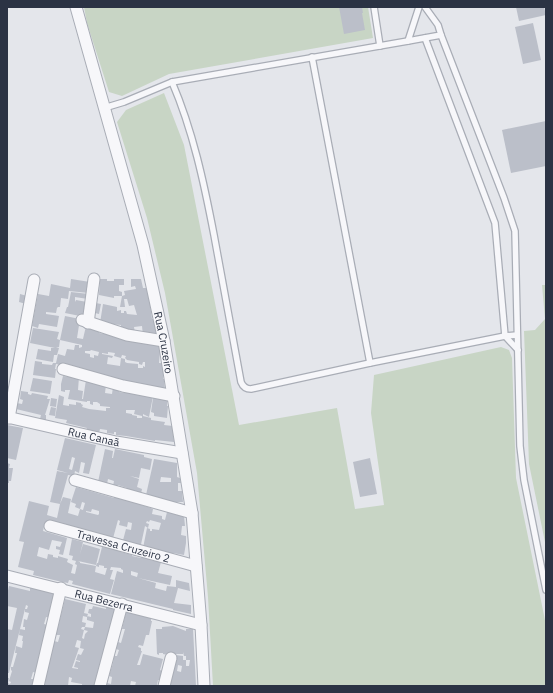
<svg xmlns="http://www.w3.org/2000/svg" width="553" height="693" font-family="'IBM Plex Sans',sans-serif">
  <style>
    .green { fill: #c8d5c5 }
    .building { fill: #bbbfc9; fill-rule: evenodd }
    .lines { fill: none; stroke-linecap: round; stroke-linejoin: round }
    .service-casing { stroke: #a9adb6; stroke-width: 8 }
    .minor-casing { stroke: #a9adb6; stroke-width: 13 }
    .service { stroke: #f7f7fa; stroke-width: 5.5 }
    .minor { stroke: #f7f7fa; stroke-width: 11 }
    .labels { text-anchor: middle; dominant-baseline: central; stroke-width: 3.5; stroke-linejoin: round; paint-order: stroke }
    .street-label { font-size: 11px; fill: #2b3344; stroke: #f4f5f9 }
  </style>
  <rect width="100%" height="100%" fill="#e4e6eb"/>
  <g class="green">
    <polygon points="84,7 368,7 373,38 169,74 122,96 109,92 87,23"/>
    <polygon points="164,93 184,145 239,425 337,408 355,509 384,505 371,413 374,375 501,347 509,350 512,358 516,478 546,625 546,686 213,686 208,597 197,473 165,293 147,218 117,122 126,110"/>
    <polygon points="542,285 546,285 546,547 529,464 524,331 535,330 545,319"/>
  </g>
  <g class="building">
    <polygon points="339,7 362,7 363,13 362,13 365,30 344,34"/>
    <polygon points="516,7 544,7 546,15 519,21"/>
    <polygon points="533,23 541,60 523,64 515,27"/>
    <polygon points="546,121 546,166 511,173 502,130"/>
    <polygon points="71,279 90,282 89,293 69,291 68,299 61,298 60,307 58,307 57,308 56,313 46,312 46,314 59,316 57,327 39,324 38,328 32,326 38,294 49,296 51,284 70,288"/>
    <polygon points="100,279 107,279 107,281 114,281 114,279 124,279 124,285 119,285 119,291 122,292 122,296 125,295 124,291 136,289 135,286 131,287 131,279 141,279 143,288 148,288 152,319 154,319 156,333 143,336 142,326 134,327 135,333 128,332 128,330 121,329 121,325 100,323 103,304 117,307 117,311 121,310 121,313 124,313 124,311 126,311 127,314 137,315 134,305 129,306 127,299 124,299 125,307 120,307 122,296 114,296 114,298 99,295"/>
    <polygon points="71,292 89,294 88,299 75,297 75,302 76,300 87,302 85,317 65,313 67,307 68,307"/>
    <polygon points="20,294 27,296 26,304 19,302"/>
    <polygon points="96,303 101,304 99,314 95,313"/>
    <path d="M65,316L80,319L77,338L83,339L86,326L92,327V329L99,331V333L105,334V332L125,340L145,344L159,345L160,352L159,363H162V368L164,369L163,379H164L165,390L97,375L98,373L91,371L56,364L55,369H56L55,378L33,375L35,361L42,362V364L52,365L53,363H56L58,354L65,356L67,349L74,350L75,345H79V348L82,347V345L60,340ZM91,350L99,352L98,356L94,355V358L90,357V354L85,353V351H90ZM108,352L115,353L114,356L121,358L122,355L126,356L125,358L127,360L139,362V364L142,365L143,362H145V367L143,366V368H138V364L127,363L125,362V359L121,358L120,366L107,364L108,357L112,358L113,356L102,354V353L108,354Z"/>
    <polygon points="33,328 59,332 57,339 60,340 59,347 56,348 59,348 57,355 54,355 53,362 36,359 38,349 51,351 51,348 55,348 30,343"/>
    <path d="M72,375L79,377L78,390L83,391L82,399H83L86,380L106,385L105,393L112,394L113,387L120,388L119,392L126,393V390L153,396L149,417L143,414V416L151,418V420L165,422L164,425L173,426L174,442L155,440V441L126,436L116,435V432H114V434L107,433V430L100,429L99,433L86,430L87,428L66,423L67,420L55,418L59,395L64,397L63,405L69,406V404L76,405V402L81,403V404L83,405L82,407L89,409L106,411V408H110V407L100,406V404L97,402H93V405L90,404V401H87V402L68,399L70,390H65V392L61,391V384L63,376L71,377ZM126,410H135L134,414L142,416V418H137V416L132,415V414L126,413Z"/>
    <polygon points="33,378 52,381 50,394 30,391"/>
    <polygon points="21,391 28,392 28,394 31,395 32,393 48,396 47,399 50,399 45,415 46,415 46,420 40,419 41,415 16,409 17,403 22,404 23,400 20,399"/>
    <polygon points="51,398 57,399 56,407 50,406"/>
    <polygon points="153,398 167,400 167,406 168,406 167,418 154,416 154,413 151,412"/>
    <polygon points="51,407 56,408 55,416 49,415"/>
    <polygon points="7,425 23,428 16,460 7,458"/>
    <path d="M65,438L96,445L89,474L83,473L85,463L81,462L79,473L75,471L74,476L68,475L60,504L63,497L71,499L68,513L78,516L80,509L83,510L85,503L82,502L80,509L75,507L76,504L71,502L76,487L114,498V496L148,507L153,509L152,514L162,516V519L165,520L167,512L184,516L185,526H182L181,535L186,536V543L184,555L173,553V555L143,548L147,528L150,529V531H152V529L159,530L161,523L150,520L149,522L147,521L146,523L149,524L148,528L145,526L140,549L122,544L126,529L131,530L132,523L128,522L127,527L119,525L120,521L118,520L112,542L45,523L43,531L67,538L63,555L59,554L60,550L56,549V546L60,547L62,542L52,540L49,550L39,547L37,556L47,559L48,554L53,555V557L58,558V556L68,559L67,562L73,565L71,573L75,574L77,565L75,564L76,561L72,560L73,556L69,555L72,539L83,542L80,554L83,544L100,549L96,565L78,561L80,562V563L96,566L95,572L105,575L107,568H104V566L99,565V567L96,566L97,563H98L102,547L121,550V552L132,555V556L141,558L142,556L151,559L150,560L161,562L158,573L172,576L170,585L138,578L156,583L155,588L166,591L167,586L176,587V580L189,583L190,591L178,588L174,603L191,605V614L173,610V609L111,594L117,571L123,573V570L121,569V568L111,567L110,570H113L110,579L114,580L110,594L91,589L94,576L91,589L72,584L73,581L69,580L68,583L62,582L33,575L34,571L18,567L24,542L19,541L29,501L49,506L47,515L57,518L60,504L50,502L57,471L68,473L57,470ZM72,457L75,458L72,470L69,469ZM92,509L99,511V514L98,515L86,512V511L91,512ZM131,571L138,573L137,577L131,575Z"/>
    <polygon points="105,449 113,451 112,458 113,458 115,449 144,455 144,457 152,459 150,470 141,468 139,478 130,476 139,479 137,487 142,489 141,494 126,490 127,488 118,485 117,487 113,486 114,481 108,479 107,484 98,482"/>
    <polygon points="370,458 377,494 360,497 353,462"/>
    <path d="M154,459L177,463V477L180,478L181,483H178V491H182L183,502H173L146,495ZM161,477L171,478V482H160Z"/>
    <polygon points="7,463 10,464 9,468 13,468 11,481 9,481 9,483 7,483"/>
    <polygon points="9,586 30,591 30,587 56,594 50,618 46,617 44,624 48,625 36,673 33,672 31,679 35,679 33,686 7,686 7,678 9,678 8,683 10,684 11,682 9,681 12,671 11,670 11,667 13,667 17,653 15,653 16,646 22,648 23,641 22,641 23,636 19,635 20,629 25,630 25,627 23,627 24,619 27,620 29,613 25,612 25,609 27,609 28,606 26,605 9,673 7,673 7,629 12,630 17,608 7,606 7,595"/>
    <path d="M65,599L86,604L84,613L88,614L87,617L83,616L82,622L86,623L85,627L93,628L94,622L87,620V616L91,617V614L88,613L89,609H92L93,606L106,609V606L116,609L96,686H82V684L71,682L72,678L69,677L68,686H43L54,641L58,642L60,635H56ZM82,627H85L84,630L88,631L85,634L84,639L82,638L84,630L81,629ZM77,640L81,641L80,648L84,649L81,655L78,654L76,660L80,661V662L76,661L74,667L78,668V669L72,668L79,648L75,647Z"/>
    <polygon points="126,612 151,618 151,621 152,621 149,635 146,635 143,646 139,645 138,647 141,648 141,651 142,651 137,665 140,665 143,654 163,659 160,670 162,671 161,681 158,680 157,685 161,686 135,686 136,682 131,681 130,686 107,686 107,683 111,684 112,677 109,676 113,663 114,656 117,656 119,650 116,649 118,642 121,643 125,629 122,629"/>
    <path d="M173,626L186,631V629H193L196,686H174L169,685L176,655L183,656V660H186V666H189L190,660H186V656H184L183,652V654H168V655L163,654V653H159V655L157,654L156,629H162V627ZM178,665L182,666L181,672L177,671Z"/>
  </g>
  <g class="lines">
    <defs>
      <g id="service">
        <polyline points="374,7 380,46"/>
        <polyline points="419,7 408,41 441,35 438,25 425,7"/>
        <polyline points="441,35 504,198 515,231 520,446 524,480 546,590"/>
        <polyline points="425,38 495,223 505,336 518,350"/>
        <polyline points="312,57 370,363"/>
        <path d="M172,82C193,131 204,183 214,235C223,284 232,333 241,382C243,387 246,389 251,389L370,363L505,336L517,335"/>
        <polyline points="104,108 124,102 172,82 408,41"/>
      </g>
      <g id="minor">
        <path id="s1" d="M76,7L143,245L164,341L192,513L201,625L204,686"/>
        <polyline points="82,320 127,335 164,341"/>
        <polyline points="88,323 94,279"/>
        <polyline points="63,369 123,386 174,396"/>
        <path id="s2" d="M7,417L116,442L182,453"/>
        <polyline points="9,418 34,280"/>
        <polyline points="75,480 192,513"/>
        <path id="s3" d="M50,526L196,566"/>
        <path id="s4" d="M7,576L201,625"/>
        <polyline points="38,686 61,588"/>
        <polyline points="100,686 122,604"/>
        <polyline points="164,686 171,658"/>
      </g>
    </defs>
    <use href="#service" class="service-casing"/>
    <use href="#minor" class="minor-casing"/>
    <use href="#service" class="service"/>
    <use href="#minor" class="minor"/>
  </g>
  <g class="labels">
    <g class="street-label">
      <text stroke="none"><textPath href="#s1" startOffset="347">Rua Cruzeiro</textPath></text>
      <text stroke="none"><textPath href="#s2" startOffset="89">Rua Canaã</textPath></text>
      <text stroke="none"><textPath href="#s3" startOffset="76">Travessa Cruzeiro 2</textPath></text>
      <text stroke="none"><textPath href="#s4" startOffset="100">Rua Bezerra</textPath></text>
    </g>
  </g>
  <rect width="553" height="693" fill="none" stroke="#2b3344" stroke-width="16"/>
</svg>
